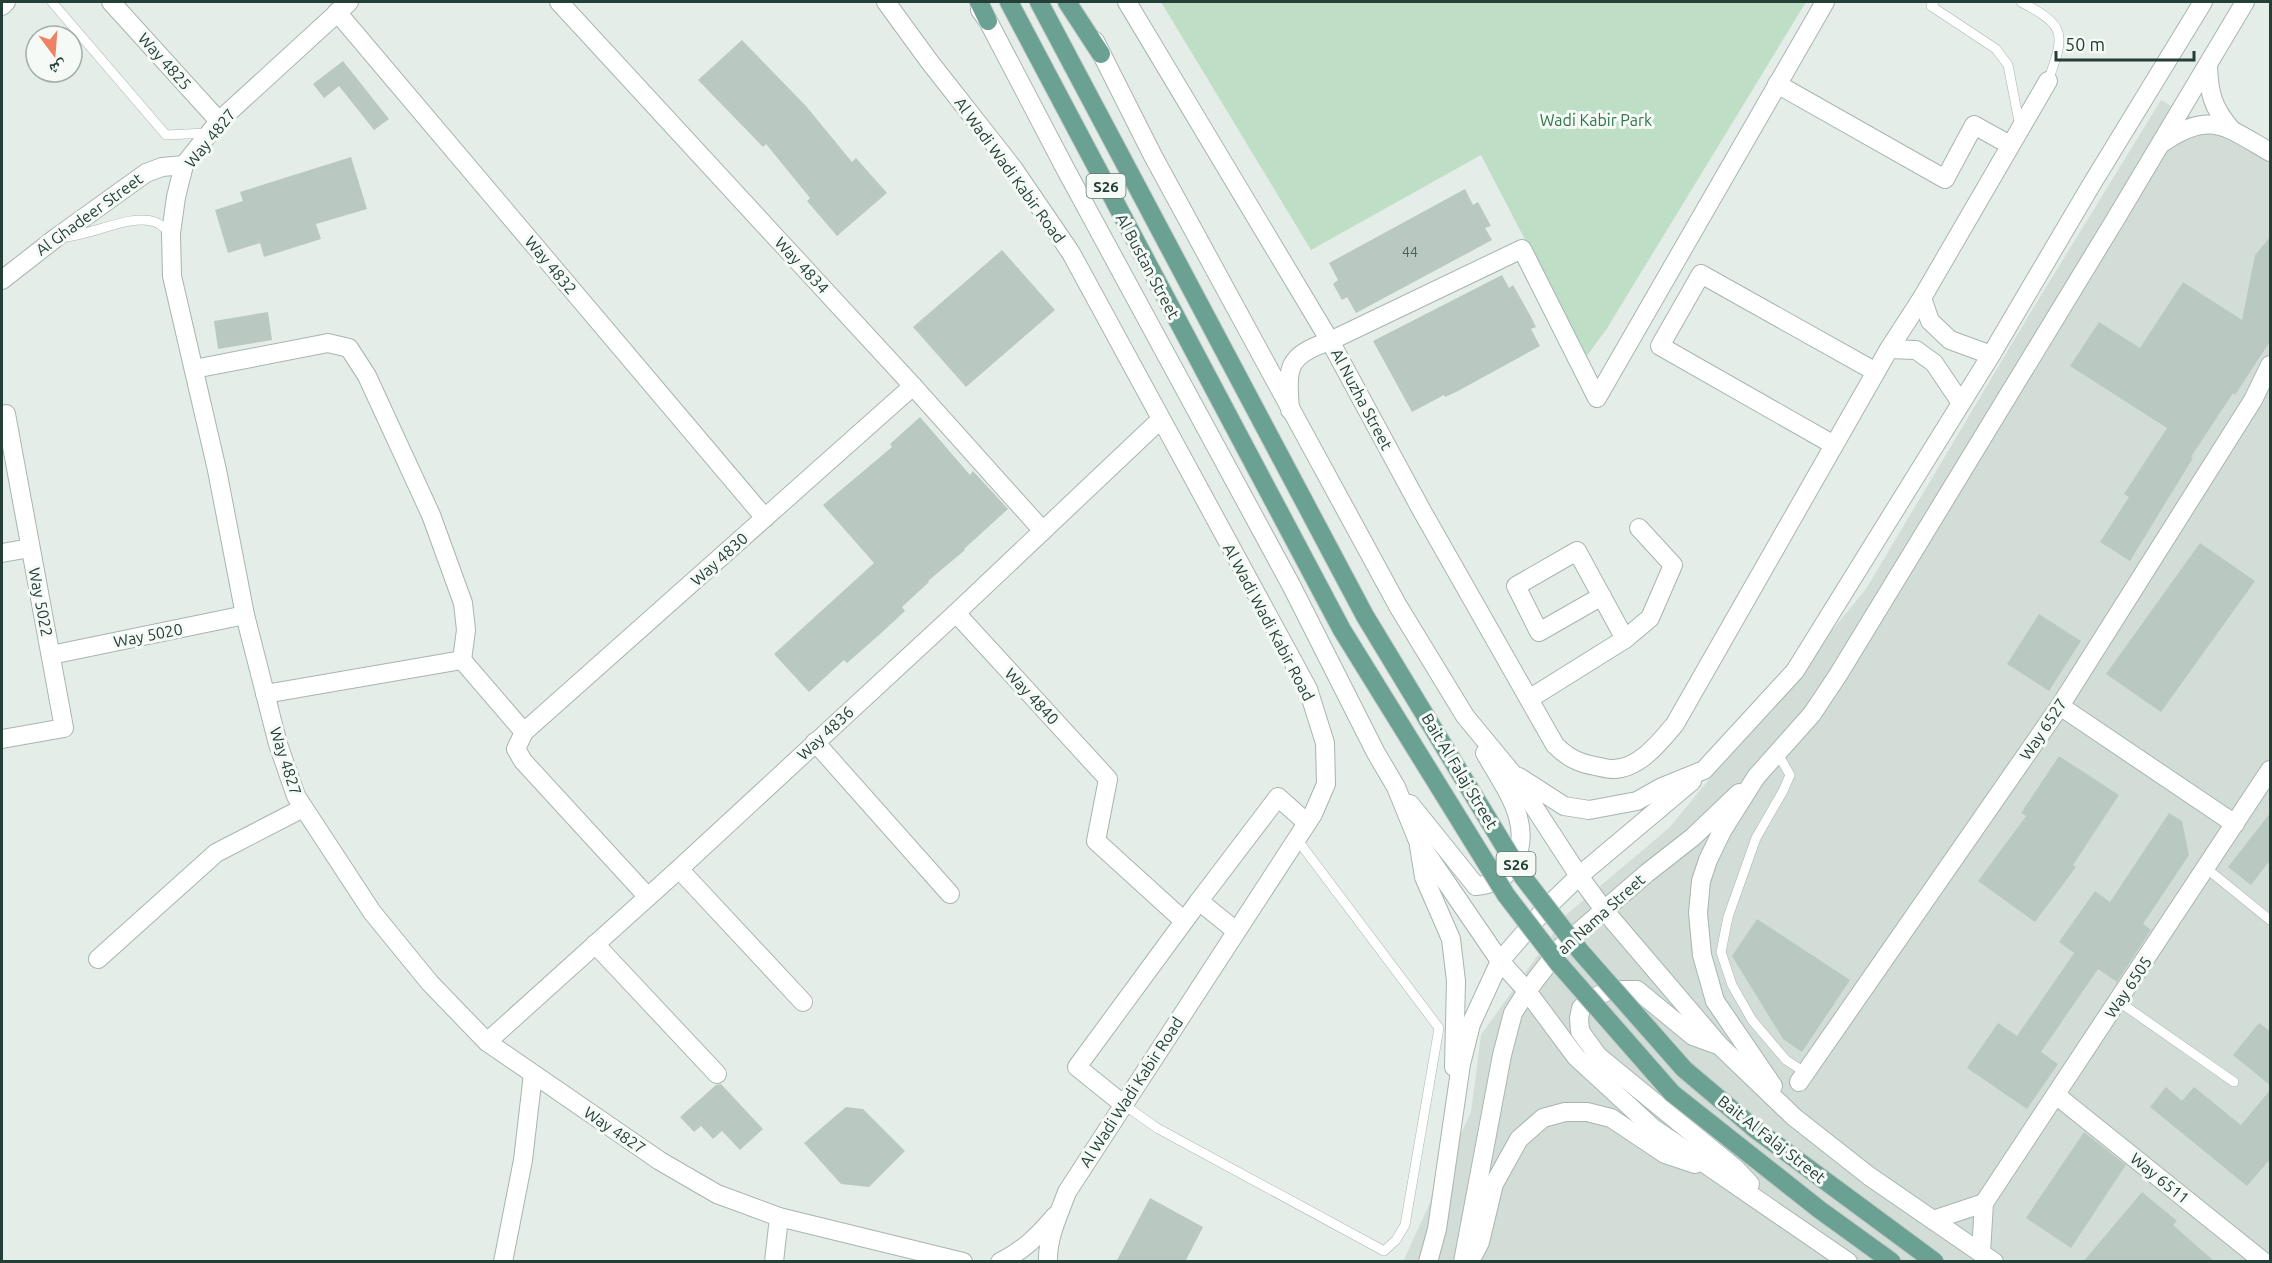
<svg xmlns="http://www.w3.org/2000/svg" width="2272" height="1263" font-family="Ubuntu,'Noto Naskh Arabic',sans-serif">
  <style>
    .built { fill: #d3ddd8 }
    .green { fill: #bedec6 }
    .building { fill: #bac8c2 }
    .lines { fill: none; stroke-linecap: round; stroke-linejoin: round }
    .service-casing { stroke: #a7b5b0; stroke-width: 10 }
    .minor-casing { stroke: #a7b5b0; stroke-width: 20 }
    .tertiary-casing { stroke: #a7b5b0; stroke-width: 20 }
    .primary-casing { stroke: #c2c9c7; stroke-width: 20 }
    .service { stroke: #fff; stroke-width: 9 }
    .minor { stroke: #fff; stroke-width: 18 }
    .tertiary { stroke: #fff; stroke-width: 18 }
    .primary { stroke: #6ba192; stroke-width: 18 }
    .primary-bridge-casing { stroke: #c2c9c7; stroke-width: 20; stroke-linecap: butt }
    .primary-bridge { stroke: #6ba192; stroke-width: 18 }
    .labels { text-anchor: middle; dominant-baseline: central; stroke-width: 6; stroke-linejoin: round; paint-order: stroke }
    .number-label { font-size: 14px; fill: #4a615a }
    .shield { fill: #f5faf7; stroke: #637771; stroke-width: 1.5 }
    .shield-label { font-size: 15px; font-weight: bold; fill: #243f37 }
    .street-label { font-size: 16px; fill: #243f37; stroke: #f5faf7 }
    .park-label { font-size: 16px; fill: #2f7549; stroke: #f5faf7 }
  </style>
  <rect width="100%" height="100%" fill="#e5ede9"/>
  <polygon class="built" points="2161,100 2270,161 2270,1261 1403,1262 1471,1112 1481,1035 1567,914 1669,828 1866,589 2032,310"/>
  <polygon class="green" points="1161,2 1806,2 1606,330 1586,357 1481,155 1311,250"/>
  <g class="building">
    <polygon points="742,40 806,106 852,162 856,158 887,193 837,236 807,201 810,198 766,144 763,147 698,80"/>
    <polygon points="343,61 389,119 374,130 339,86 324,98 313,84"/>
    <polygon points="351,157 367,209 316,224 321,239 264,257 260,243 228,253 215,210 243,201 240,192"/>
    <polygon points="1465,189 1473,205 1478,202 1491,226 1485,228 1492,240 1356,313 1347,297 1342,300 1333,284 1338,280 1329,263"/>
    <polygon points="2271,236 2271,340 2235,395 2233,393 2191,457 2193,458 2130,561 2100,542 2129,497 2124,494 2167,428 2070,366 2099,322 2140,348 2183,282 2242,320 2255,255"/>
    <polygon points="1002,250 1055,310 966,387 913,327"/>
    <polygon points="1502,275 1509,288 1513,285 1531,317 1536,327 1531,329 1540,346 1458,391 1445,397 1444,395 1412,412 1373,341"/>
    <polygon points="268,312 272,340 218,349 214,321"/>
    <polygon points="920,417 970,475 973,471 1008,509 964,549 965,550 928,581 929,582 902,607 905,611 879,635 847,663 844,660 809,692 774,654 874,563 823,505 892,447 890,444"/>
    <polygon points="2200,543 2255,581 2161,712 2106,674"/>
    <polygon points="2039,614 2081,641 2049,691 2007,664"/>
    <polygon points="2059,756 2119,795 2073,865 2076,867 2035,922 1978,881 2026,816 2021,813"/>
    <polygon points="2271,812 2271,859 2251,885 2228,867"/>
    <polygon points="2169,813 2182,821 2189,855 2143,924 2151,930 2117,982 2098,969 2041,1052 2058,1064 2027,1109 1967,1068 1998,1023 2017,1036 2074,953 2059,942 2095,891 2110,902"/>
    <polygon points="1757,919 1850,980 1802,1052 1783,1039 1732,956"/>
    <polygon points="2259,1023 2271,1032 2271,1086 2233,1055"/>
    <polygon points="721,1084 763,1129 740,1150 722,1131 713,1139 701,1126 694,1132 680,1117 716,1085"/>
    <polygon points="2166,1087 2182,1101 2194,1087 2241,1125 2271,1089 2271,1158 2247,1186 2150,1107"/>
    <polygon points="846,1107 863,1109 905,1151 869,1187 841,1184 804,1143"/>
    <polygon points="2084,1132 2126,1165 2071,1248 2026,1218"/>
    <polygon points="2142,1192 2177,1221 2173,1225 2215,1262 2083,1262"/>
    <polygon points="1150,1198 1203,1227 1185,1262 1116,1262"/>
  </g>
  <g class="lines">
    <defs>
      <g id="service">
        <polyline points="52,2 166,135 207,133"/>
        <polyline points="1934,2 1931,6 1996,49 2008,65 2020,127"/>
        <path d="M2021,2C2067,26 2065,34 2048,81"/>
        <path d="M63,237C91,236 131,213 155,222C161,224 166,230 171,233"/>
        <polyline points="1778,754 1790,775 1783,791 1756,838 1728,917 1721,952 1732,985 1752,1020 1786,1060 1806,1073"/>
        <polyline points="2206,868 2270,920"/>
        <polyline points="2118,1001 2234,1082"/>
        <polyline points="1123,1104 1157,1128 1384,1251 1396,1240 1405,1225 1439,1028 1296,838"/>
      </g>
      <g id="minor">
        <polyline points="111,2 219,121"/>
        <polyline points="559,2 913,386 1043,531"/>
        <path d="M1127,2L1330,341L1422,511L1555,745C1567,757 1578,763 1595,766C1601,767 1607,769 1613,769C1639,769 1660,742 1675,724L1889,349L1922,298L2048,81"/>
        <polyline points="2,6 6,2"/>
        <polyline points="337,12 765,518"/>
        <path d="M2208,66C2209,94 2213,108 2231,129"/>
        <polyline points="1777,84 1945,179 1974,125 2010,145"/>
        <path d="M2162,143C2210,110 2225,126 2270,152"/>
        <polyline points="2,280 57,237 146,173 162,167 184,165"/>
        <polyline points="1922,298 1930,321 1950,340 1991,355"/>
        <polyline points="1889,349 1916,350 1934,363 1961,403"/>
        <polyline points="194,369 328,343 349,348 367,376 431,515 463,603 466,630 462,660"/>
        <path d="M1290,410C1287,367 1286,356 1330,341L1522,249L1597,398L1825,2"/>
        <polyline points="1834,445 1660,346 1701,274 1876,372"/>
        <polyline points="2,553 30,548"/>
        <polyline points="1602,596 1539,632 1516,586 1577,551 1625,639"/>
        <polyline points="956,613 1108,779 1096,841 1184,921"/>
        <polyline points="51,655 245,615"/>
        <polyline points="265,694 462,660 524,732"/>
        <polyline points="1529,699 1625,639 1650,618 1673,565 1639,528"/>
        <polyline points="2060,706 2235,824"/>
        <polyline points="2,739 64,728 6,414"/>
        <polyline points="815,742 950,894"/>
        <polyline points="679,869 803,1002"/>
        <polyline points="647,896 523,761 516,749 524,732 913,386"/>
        <polyline points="1199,901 1278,797 1307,823"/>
        <polyline points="595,944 717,1074"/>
        <polyline points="98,959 216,853 303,808"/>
        <polyline points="487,1042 679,869 956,613 1160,420"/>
        <polyline points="1799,1082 2060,706 2253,400 2270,365"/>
        <polyline points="2056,1095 2264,1262"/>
        <polyline points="1123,1104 1077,1067 1199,901 1236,931"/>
        <polyline points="1933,1220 1984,1203"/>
        <polyline points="1981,1252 1984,1203 2270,770"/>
        <polyline points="503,1262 523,1160 533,1074"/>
        <polyline points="774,1262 779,1217"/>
      </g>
      <g id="tertiary">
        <polyline points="349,2 219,121 184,165 176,197 171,233 172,276 217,470 245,615 278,744 296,796 372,912 430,983 487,1042 660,1161 717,1194 779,1217 963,1262"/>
        <path d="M886,2L929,61L1013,168L1071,253L1308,689L1325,743L1326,784L1313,814L1067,1192C1059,1214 1047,1238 1048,1262"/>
        <polyline points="980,10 988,21 1066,170 1291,585 1376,753 1396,787 1418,841 1500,961 1527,991 1576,1057 1653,1128 1848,1262"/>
        <polyline points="1095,41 1153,156 1398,606 1465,716 1512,773 1579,876 1604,910 1720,1046 1794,1117 1869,1176 1994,1262"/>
        <polyline points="1519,777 1564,806 1589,810 1637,801 1662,787 1704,770 1795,671 1991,355 2090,187 2203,2"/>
        <path d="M1410,804L1476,886C1489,885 1504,880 1511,868C1537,827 1505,789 1485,753"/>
        <polyline points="1419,846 1424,877 1451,939 1456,981 1454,1067"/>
        <polyline points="1718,1045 1693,1036 1637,990 1610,990 1591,999 1581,1008 1579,1018 1580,1031 1598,1056 1736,1169 1750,1184"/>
        <polyline points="1773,1086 1715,1001 1702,955 1698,913 1701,881 1708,860 1722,831 1756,777 1812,714 1838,675 2115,220 2245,2"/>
        <polyline points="1474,1254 1480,1242 1494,1184 1519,1139 1543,1118 1565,1112 1587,1112 1611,1118 1665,1154 1695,1164"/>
        <path d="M1000,1262C1023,1251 1039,1235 1055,1216"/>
        <polyline points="1428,1262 1437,1229 1461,1064 1471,1024 1500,961 1546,908 1579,876 1692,781"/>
        <polyline points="1463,1262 1502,1055 1513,1013 1527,991 1560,948 1647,873 1693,837 1739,793"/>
      </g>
      <g id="primary">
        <polyline points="979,2 988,21"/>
        <polyline points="1009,2 1204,370"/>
        <polyline points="1039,2 1228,358"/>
        <polyline points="1067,2 1101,54"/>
      </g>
    </defs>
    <use href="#service" class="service-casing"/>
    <use href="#minor" class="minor-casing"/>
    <use href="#tertiary" class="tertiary-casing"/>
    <use href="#primary" class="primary-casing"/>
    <use href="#service" class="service"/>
    <use href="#minor" class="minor"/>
    <use href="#tertiary" class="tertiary"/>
    <use href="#primary" class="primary"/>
    <defs>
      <g id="primary-bridge">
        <polyline points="1228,358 1365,616 1523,877 1580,951 1684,1069 1755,1129 1935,1262"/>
        <polyline points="1204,370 1342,630 1506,895 1559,964 1672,1093 1820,1210 1892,1262"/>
      </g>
    </defs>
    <use href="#primary-bridge" class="primary-bridge-casing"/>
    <use href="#primary-bridge" class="primary-bridge"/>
  </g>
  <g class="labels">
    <g class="number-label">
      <text x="1410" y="252">44</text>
    </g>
    <g class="shield">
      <rect x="1086.5" y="174" width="39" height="24" rx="4.5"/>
      <rect x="1496.5" y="852" width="39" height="24" rx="4.5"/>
    </g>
    <g class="shield-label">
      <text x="1106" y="186">S26</text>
      <text x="1516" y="864">S26</text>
    </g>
    <g class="street-label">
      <text transform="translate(165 61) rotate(48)">Way 4825</text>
      <text transform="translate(210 138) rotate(-51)">Way 4827</text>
      <text transform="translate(1010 170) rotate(54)">Al Wadi Wadi Kabir Road</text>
      <text transform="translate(89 214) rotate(-36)">Al Ghadeer Street</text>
      <text transform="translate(551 265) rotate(50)">Way 4832</text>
      <text transform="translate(802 265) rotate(47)">Way 4834</text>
      <text transform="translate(1148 266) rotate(62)">Al Bustan Street</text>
      <text transform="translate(1362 399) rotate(62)">Al Nuzha Street</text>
      <text transform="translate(719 559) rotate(-42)">Way 4830</text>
      <text transform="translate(41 602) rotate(79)">Way 5022</text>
      <text transform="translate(1269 622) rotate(62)">Al Wadi Wadi Kabir Road</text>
      <text transform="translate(148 635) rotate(-11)">Way 5020</text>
      <text transform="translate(1032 696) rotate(47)">Way 4840</text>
      <text transform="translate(2043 729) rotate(-56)">Way 6527</text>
      <text transform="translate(825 733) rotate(-43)">Way 4836</text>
      <text transform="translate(286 761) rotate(72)">Way 4827</text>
      <text transform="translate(1460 771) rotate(59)">Bait Al Falaj Street</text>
      <text transform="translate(1601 914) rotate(-42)">an Nama Street</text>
      <text transform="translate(2128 987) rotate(-56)">Way 6505</text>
      <text transform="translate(1131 1092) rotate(-57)">Al Wadi Wadi Kabir Road</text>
      <text transform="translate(615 1130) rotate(34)">Way 4827</text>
      <text transform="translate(1772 1139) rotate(38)">Bait Al Falaj Street</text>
      <text transform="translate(2160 1178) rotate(39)">Way 6511</text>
    </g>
    <g class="park-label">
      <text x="1596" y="120">Wadi Kabir Park</text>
    </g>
  </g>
  <rect width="2272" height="1263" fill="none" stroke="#243f37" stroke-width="6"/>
  <g transform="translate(54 54) rotate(164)"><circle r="28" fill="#f5faf7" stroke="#a1afaa" stroke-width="1.5"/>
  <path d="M0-4.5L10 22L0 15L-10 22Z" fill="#ee8263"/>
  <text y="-9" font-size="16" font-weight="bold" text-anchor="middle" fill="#243f37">ش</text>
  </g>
  <path d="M2056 51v9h138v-9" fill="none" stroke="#243f37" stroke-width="3"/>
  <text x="2065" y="51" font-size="18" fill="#243f37" stroke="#f5faf7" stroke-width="4.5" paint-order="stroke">50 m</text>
</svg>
